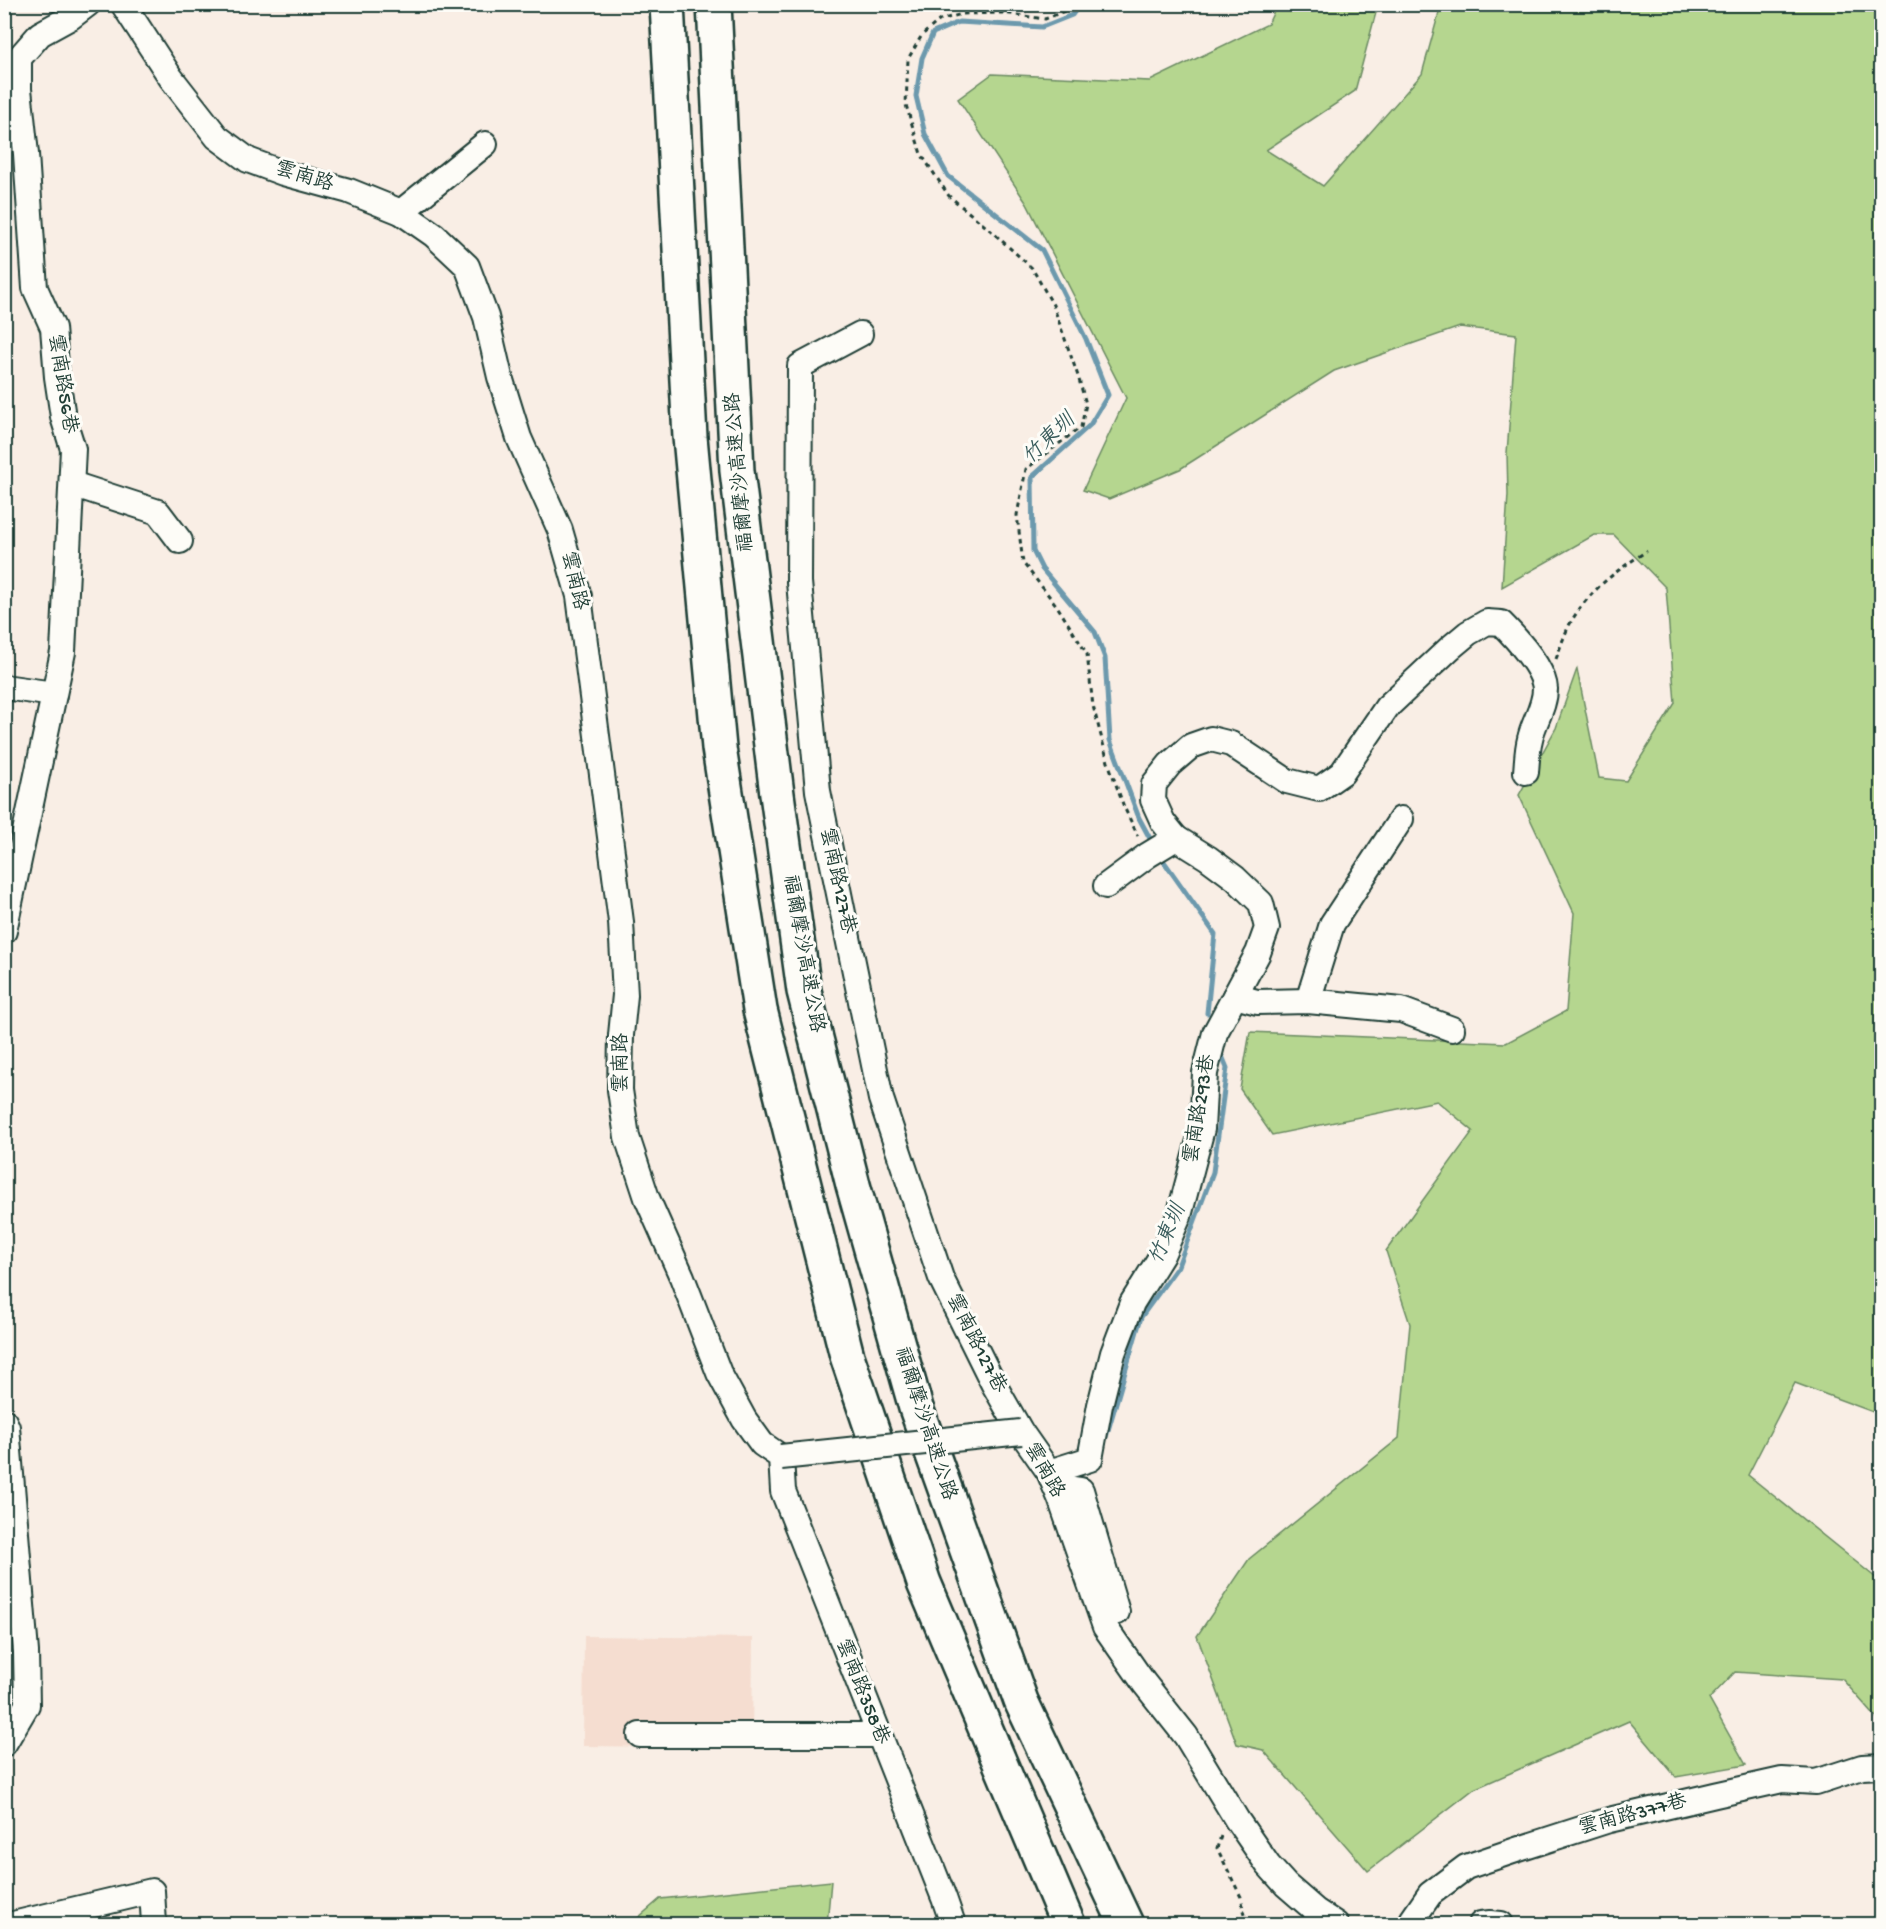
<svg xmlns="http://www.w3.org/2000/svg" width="1886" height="1929" font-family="'Gochi Hand','LXGW WenKai TC',sans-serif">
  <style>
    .built { fill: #f5ddd0 }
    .green { fill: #b5d68f; stroke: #6a8a62; stroke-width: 1.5 }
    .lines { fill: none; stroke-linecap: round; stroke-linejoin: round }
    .stream { stroke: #6c99ad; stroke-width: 5 }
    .minor-casing { stroke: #1f3d34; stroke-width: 28 }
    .highway-casing { stroke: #1f3d34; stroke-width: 38 }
    .path { stroke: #1f3d34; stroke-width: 3; stroke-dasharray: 4.5 4.5; stroke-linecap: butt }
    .minor { stroke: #fdfcf7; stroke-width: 24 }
    .highway { stroke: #fdfcf7; stroke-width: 33 }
    .minor-bridge-casing { stroke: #1f3d34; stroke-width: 28; stroke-linecap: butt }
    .minor-bridge { stroke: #fdfcf7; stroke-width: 24 }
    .labels { text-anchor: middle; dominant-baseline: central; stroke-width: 6; stroke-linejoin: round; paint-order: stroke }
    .street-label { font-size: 20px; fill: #1f3d34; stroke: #fdfcf7 }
    .water-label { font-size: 21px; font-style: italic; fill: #395c5c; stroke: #fdfcf7 }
  </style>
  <rect width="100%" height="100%" fill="#f9eee5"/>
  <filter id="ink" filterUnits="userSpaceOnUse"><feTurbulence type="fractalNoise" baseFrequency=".0167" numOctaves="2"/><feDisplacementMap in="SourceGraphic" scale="12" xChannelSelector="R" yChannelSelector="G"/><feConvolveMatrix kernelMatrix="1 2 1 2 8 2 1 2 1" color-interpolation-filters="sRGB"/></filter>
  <g filter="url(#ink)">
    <g class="built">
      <polygon points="4,156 12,212 5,213 4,213"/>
      <polygon points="584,1636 753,1638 752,1748 583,1746"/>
    </g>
    <g class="green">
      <polygon points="1277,5 1378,5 1355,91 1266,150 1323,186 1422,74 1441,5 1881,5 1881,1415 1795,1383 1748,1475 1881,1582 1881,1723 1842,1679 1735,1672 1709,1699 1746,1765 1676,1777 1629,1721 1474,1789 1368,1871 1263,1750 1237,1744 1197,1636 1249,1559 1399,1438 1410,1324 1386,1251 1473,1131 1437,1101 1272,1135 1240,1089 1250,1032 1506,1043 1566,1011 1574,913 1519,795 1556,728 1577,669 1599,778 1626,781 1675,703 1666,588 1614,535 1594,535 1502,587 1508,495 1507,453 1516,334 1460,327 1334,371 1180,469 1109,499 1083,490 1126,398 1027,204 958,99 992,74 1150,81 1268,24"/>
      <polygon points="831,1881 827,1924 631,1924 660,1899"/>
    </g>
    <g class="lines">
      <g class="stream">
        <polyline points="1080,4 1072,15 1042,27 959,22 933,33 922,58 916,96 925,134 948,176 1042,250 1086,339 1108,395 1090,425 1032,477 1033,551 1042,569 1095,632 1105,658 1110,740 1139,818 1154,846"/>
        <polyline points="1160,856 1215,934 1207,1013"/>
        <polyline points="1106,1437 1141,1317 1178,1266 1213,1172 1227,1068 1222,1056"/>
      </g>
      <defs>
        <g id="minor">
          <polyline points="123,4 171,78 217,137 248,160 283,173 349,191 401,212 434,235 467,266 486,317 500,377 519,438 560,530 579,596 621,922 625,995 621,1035 620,1090 627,1137 647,1198 682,1277 719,1373 744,1419 762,1444 781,1457 783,1491 944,1898 953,1924"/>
          <polyline points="401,212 485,144"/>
          <polyline points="860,334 800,366 799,582 818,791 881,1099 941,1278 993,1383 1021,1432 1049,1472 1060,1498 1105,1627 1144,1683 1186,1736 1237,1820 1268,1865 1286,1885 1316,1911 1336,1924"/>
          <polyline points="72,484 158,512 180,541"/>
          <polyline points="4,687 54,694"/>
          <path d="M1176,838L1163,822L1153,800L1154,784L1170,764L1191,746L1211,739L1231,744L1287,781L1319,789L1342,773L1387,707L1450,648L1468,633L1487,622L1501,623C1515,637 1544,668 1545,689C1545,707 1533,723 1530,739C1527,750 1527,762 1526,772"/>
          <polyline points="4,931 63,652 73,449 63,417 57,377 53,328 35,288 26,154 19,89 19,58 40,34 71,17 88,4"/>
          <polyline points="1235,996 1257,1002 1308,1001 1401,1010 1452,1029"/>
          <polyline points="1308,1001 1332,924 1401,819"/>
          <polyline points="4,1421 7,1427 26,1652 27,1705 4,1744"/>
          <polyline points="1049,1472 1090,1459 1100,1405 1113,1353 1132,1303 1162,1255 1179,1216 1202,1129 1205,1073 1215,1033 1258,953 1267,928 1261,903 1235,878 1208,858 1176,838 1148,855 1106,886"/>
          <polyline points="1055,1486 1081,1490 1117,1612"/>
          <polyline points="640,1735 878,1735"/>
          <polyline points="13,1924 152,1891 154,1924"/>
          <polyline points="1412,1924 1412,1920 1430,1894 1466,1867 1516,1850 1609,1820 1715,1795 1782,1780 1816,1782 1862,1767 1882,1766"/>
          <polyline points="1481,1924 1490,1923 1501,1924"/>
        </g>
        <g id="highway">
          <polyline points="667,4 690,437 719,748 760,1010 847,1356 924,1583 1068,1924"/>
          <polyline points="714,4 737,471 777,794 804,991 853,1185 916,1408 1021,1701 1126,1924"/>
        </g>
      </defs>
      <use href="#minor" class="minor-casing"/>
      <use href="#highway" class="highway-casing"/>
      <g class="path">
        <polyline points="1069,4 1067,10 1045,19 1003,13 962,14 940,20 922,35 908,59 906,105 921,154 949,196 990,230 1032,268 1053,305 1078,376 1086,404 1081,427 1026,469 1017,515 1023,563 1057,606 1087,654 1093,706 1108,762 1124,807 1138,836"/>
        <path d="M1556,659C1561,646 1565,632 1572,620C1591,589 1617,570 1647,551"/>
        <polyline points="1221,1836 1217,1848 1241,1897 1247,1924"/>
      </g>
      <use href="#minor" class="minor"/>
      <use href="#highway" class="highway"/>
      <defs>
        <polyline id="minor-bridge" points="781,1457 1021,1432"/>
      </defs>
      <use href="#minor-bridge" class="minor-bridge-casing"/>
      <use href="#minor-bridge" class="minor-bridge"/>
    </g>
  </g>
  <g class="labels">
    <g class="street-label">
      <text transform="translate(304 178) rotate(17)">雲南路</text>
      <text transform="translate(61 384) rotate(81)">雲南路56巷</text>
      <text transform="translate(741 472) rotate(-95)">福爾摩沙高速公路</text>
      <text transform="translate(573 581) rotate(77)">雲南路</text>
      <text transform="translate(836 881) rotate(78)">雲南路127巷</text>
      <text transform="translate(802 954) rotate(80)">福爾摩沙高速公路</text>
      <text transform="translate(622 1063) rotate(-90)">雲南路</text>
      <text transform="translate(1201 1109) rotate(-81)">雲南路293巷</text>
      <text transform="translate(975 1344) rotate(63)">雲南路127巷</text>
      <text transform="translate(924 1424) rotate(72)">福爾摩沙高速公路</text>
      <text transform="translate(1043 1471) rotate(60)">雲南路</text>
      <text transform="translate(861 1692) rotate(68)">雲南路358巷</text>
      <text transform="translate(1633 1816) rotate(-15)">雲南路377巷</text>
    </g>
    <g class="water-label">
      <text transform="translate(1050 440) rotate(-44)">竹東圳</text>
      <text transform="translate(1169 1235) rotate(-67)">竹東圳</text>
    </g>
  </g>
  <rect width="1886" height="1929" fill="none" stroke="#fdfcf7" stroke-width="24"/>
  <rect x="12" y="12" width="1862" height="1905" fill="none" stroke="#1f3d34" stroke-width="2" filter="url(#ink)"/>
</svg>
